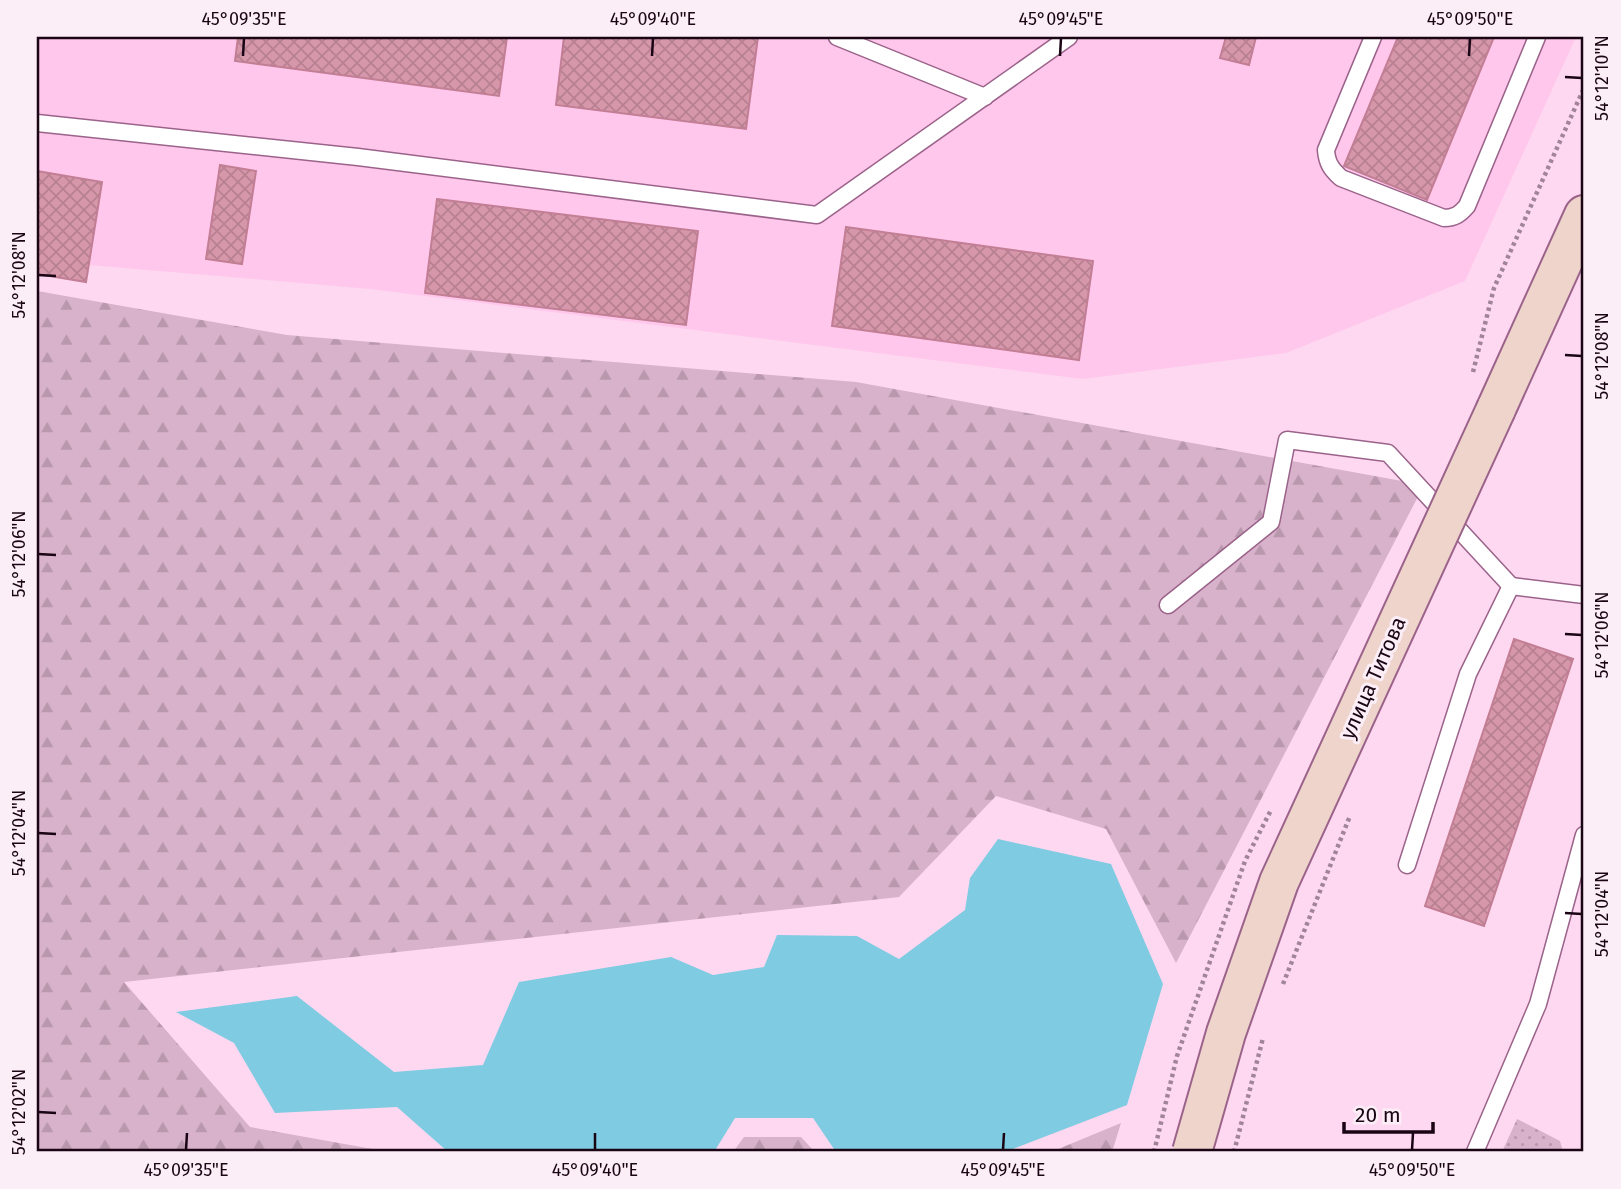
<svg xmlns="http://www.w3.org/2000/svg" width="1621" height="1189" font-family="'Fira Sans',sans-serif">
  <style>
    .built { fill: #ffc7ec }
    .green { fill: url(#green-dots) }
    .forest { fill: url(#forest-firs) }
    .water { fill: #7fcbe1 }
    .building { fill: url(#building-cross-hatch); stroke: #c27e94; stroke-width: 2 }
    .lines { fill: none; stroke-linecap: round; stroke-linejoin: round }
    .lane-casing { stroke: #9b638a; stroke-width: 19 }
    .secondary-casing { stroke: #9b638a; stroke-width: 42 }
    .path { stroke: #a28499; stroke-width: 4.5; stroke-dasharray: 3.5 3.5; stroke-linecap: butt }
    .lane { stroke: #fff; stroke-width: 16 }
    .secondary { stroke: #eed4cb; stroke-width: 38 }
    .secondary-bridge-casing { stroke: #9b638a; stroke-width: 42; stroke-linecap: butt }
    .path-bridge { stroke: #a28499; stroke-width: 4.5; stroke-dasharray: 3.5 3.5; stroke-linecap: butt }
    .secondary-bridge { stroke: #eed4cb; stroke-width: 38 }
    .ticks { fill: none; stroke: #190514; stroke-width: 2.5 }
    .labels { text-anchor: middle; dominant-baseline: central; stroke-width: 6; stroke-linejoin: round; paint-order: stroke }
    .street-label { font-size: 21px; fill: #190514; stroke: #fbeef7 }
    .neatline { fill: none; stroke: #190514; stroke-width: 2.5 }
    .ticks-label { font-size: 18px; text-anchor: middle; fill: #190514 }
  </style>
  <defs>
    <pattern id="green-dots" width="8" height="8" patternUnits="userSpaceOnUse" patternTransform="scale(1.75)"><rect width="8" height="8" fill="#d8b2cb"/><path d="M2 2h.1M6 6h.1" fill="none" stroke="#b998ad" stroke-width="1.8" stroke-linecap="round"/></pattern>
    <pattern id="forest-firs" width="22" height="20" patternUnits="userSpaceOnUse" patternTransform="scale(1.75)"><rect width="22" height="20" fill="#d8b2cb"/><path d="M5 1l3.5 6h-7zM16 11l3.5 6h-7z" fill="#b998ad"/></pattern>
    <pattern id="building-cross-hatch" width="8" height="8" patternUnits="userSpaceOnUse" patternTransform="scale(1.75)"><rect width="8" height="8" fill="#d797ab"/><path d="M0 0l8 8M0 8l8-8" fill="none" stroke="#b88192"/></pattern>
  </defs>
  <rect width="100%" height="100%" fill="#fed8f1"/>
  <polygon class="built" points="37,37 1576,37 1465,281 1286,353 1083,379 370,289 89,265 86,282 37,274"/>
  <polygon class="green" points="1517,1119 1560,1141 1563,1152 1502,1152"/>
  <g class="forest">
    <polygon points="37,291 287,335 856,382 1424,485 1176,963 1106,829 996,796 899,897 124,982 250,1127 389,1152 37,1152"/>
    <polygon points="1121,1123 1112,1152 1051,1152"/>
    <polygon points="744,1137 801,1137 815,1152 733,1152"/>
  </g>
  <polygon class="water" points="998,839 1111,864 1163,984 1127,1105 1005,1152 836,1152 813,1118 735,1118 714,1152 447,1151 397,1107 275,1113 234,1043 176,1012 297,996 394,1072 483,1065 519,982 671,957 713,975 764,967 777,935 857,936 899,959 965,910 970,878"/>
  <g class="building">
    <polygon points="238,37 507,37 499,96 235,61"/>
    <polygon points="564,37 758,37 746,129 556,105"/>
    <polygon points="1226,37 1256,37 1249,65 1220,58"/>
    <polygon points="1398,37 1494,37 1427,200 1344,166"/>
    <polygon points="220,165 256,171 242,264 206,259"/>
    <polygon points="37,171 102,182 86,282 37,274"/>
    <polygon points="437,199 698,231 686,325 425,293"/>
    <polygon points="846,227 1093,261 1079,360 832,326"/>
    <polygon points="1514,639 1573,659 1484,926 1425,906"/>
  </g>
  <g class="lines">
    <defs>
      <g id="lane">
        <polyline points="837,37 985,97"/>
        <path d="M1373,37L1326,150C1327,163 1331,169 1341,178L1444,218C1455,218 1460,214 1467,206L1537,37"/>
        <polyline points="37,123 358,157 817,215 1069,37"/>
        <polyline points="1168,605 1271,522 1287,440 1388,453 1511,586"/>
        <polyline points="1407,865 1468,674 1511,586 1584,595"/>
        <polyline points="1475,1152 1538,1004 1584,835"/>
      </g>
      <polyline id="secondary" points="1496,409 1584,215"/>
    </defs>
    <use href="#lane" class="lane-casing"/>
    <use href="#secondary" class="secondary-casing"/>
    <polyline class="path" points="1473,372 1494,288 1584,88"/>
    <use href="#lane" class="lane"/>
    <use href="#secondary" class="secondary"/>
    <defs>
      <polyline id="secondary-bridge" points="1192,1152 1226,1033 1279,882 1496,409"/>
    </defs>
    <use href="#secondary-bridge" class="secondary-bridge-casing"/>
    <g class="path-bridge">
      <polyline points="1283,984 1350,816"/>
      <polyline points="1154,1152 1177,1056 1245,861 1271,810"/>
      <polyline points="1234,1152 1263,1038"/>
    </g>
    <use href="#secondary-bridge" class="secondary-bridge"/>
  </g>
  <path class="ticks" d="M243,56L244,38M652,56L653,38M1060,56L1061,38M1469,56L1470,38M1565,77L1582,78M38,275L56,276M1565,355L1582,356M38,554L56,555M1565,634L1582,635M38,833L56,834M1565,913L1582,914M38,1112L56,1113M186,1150L187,1133M595,1150V1133M1003,1150L1004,1133M1412,1150L1413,1133"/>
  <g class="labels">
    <g class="street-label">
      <text transform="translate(1373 678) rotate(-66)">улица Титова</text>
    </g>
  </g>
  <rect width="1621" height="1189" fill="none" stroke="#fbeef7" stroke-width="77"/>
  <path d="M1344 1122v10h89v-10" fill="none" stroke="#190514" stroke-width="3.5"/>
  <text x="1355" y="1122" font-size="21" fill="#190514" stroke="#fbeef7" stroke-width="5" paint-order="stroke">20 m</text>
  <rect x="38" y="38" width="1544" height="1112" class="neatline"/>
  <g class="ticks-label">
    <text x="244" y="25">45°09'35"E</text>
    <text x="653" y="25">45°09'40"E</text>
    <text x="1061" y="25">45°09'45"E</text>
    <text x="1470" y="25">45°09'50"E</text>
    <text transform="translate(1602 78) rotate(-90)" y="6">54°12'10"N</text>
    <text transform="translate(19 275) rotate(-90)" y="6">54°12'08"N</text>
    <text transform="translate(1602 356) rotate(-90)" y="6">54°12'08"N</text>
    <text transform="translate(19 554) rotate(-90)" y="6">54°12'06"N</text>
    <text transform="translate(1602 635) rotate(-90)" y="6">54°12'06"N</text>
    <text transform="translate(19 833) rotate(-90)" y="6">54°12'04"N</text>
    <text transform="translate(1602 914) rotate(-90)" y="6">54°12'04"N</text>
    <text transform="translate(19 1112) rotate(-90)" y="6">54°12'02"N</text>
    <text x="186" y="1176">45°09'35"E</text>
    <text x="595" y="1176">45°09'40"E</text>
    <text x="1003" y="1176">45°09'45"E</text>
    <text x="1412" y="1176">45°09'50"E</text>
  </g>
</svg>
